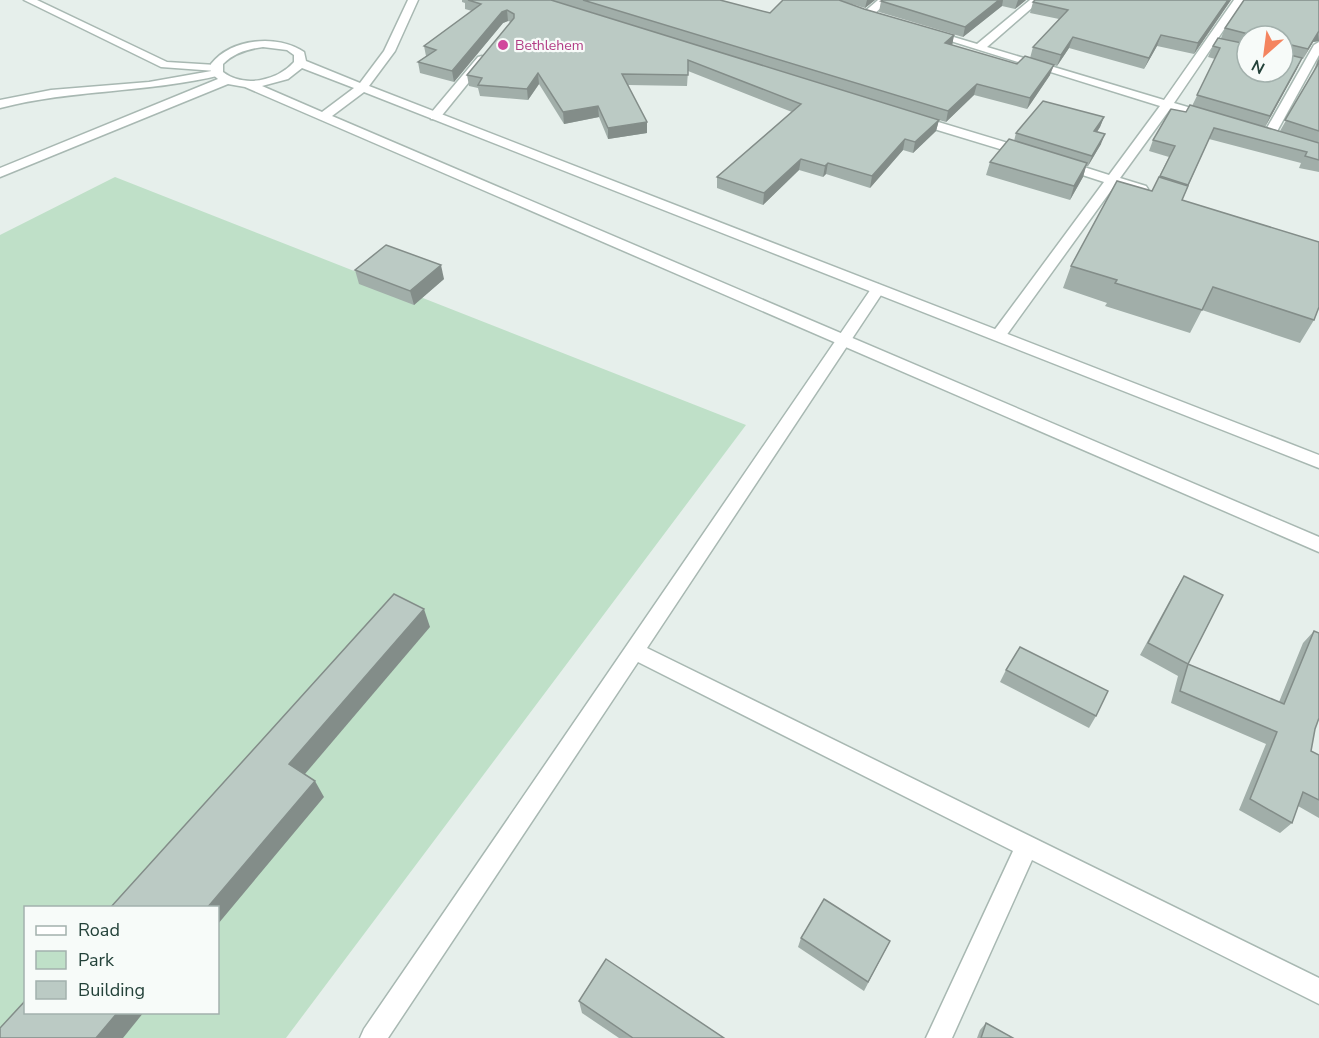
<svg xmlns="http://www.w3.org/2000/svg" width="1319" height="1038" font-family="'Nunito Sans',sans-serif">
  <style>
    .green { fill: #bfe0c8; fill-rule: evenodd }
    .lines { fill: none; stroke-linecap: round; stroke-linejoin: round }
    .service-casing { stroke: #a8b8b2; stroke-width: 3 }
    .minor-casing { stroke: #a8b8b2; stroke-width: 3 }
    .tertiary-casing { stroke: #a8b8b2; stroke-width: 3 }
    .service { fill: #fff; fill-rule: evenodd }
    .minor { fill: #fff; fill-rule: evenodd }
    .tertiary { fill: #fff; fill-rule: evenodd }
    .wall { fill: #a1aea9; fill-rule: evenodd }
    .shaded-wall { fill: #838d89 }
    .building { fill: #bbcac4; stroke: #838d89; stroke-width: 1.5 }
    .hotel-dot { fill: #d1479c; stroke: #f7fbf9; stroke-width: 2 }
    .labels { text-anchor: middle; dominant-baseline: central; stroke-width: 4.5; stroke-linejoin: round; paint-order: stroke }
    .far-hotel-label { font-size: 14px; fill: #b23c85; stroke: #f7fbf9; text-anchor: start }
  </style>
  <rect width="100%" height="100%" fill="#e6efeb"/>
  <path class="green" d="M115,177L746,425L286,1038H0V235ZM26,908H218V1012H26Z"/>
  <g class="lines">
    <defs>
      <g id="service">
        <polygon points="482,56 488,59 486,61 439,119 431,119 431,113 478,57"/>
        <path d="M217,70L223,73L221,75C148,93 73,89 0,108V100L51,90L149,82Z"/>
      </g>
      <g id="minor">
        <polygon points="24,0 37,0 167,62 216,65 222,68 216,71 161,67"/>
        <polygon points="878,0 889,0 871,17 863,17 863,13"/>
        <polygon points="1030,0 1041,0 987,47 1164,100 1234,0 1244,0 1174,103 1215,115 1215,121 1211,122 1170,109 1120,178 1146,186 1148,189 1146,192 1141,193 1115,185 1003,340 998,341 990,336 993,332 1104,182 1058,167 1056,164 1062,160 1109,175 1160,106 925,33 930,30 977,44"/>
        <polygon points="1319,42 1319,55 1275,135 1273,138 1265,138 1263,135 1314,45"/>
        <polygon points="915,115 1031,150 1033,153 1031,156 1023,156 911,122 911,116"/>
        <polygon points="878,284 885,289 647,648 1319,978 1319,1004 1032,860 952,1038 926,1038 1013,851 638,662 388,1038 360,1038 364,1029 873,286"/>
      </g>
      <path id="tertiary" d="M408,0H418L395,51L369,86L1319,455V468L364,92L332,116L1319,537V552L245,87L228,84L0,177V168L218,79L211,73V64C231,38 278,34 304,52L306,61L360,83L384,51ZM263,47L287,50L294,55V62C277,81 244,88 223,72V64C234,53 248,49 263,47ZM302,68L354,88L322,112L262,86L288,79Z"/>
    </defs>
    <use href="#service" class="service-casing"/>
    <use href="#minor" class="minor-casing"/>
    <use href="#tertiary" class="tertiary-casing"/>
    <use href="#service" class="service"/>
    <use href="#minor" class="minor"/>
    <use href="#tertiary" class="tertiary"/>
  </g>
  <g class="wall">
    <polygon points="462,0 720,0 770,13 783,0 875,0 865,8 848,3 864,9 954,35 952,45 1050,75 1027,109 974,95 946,122 939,120 936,131 913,153 903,150 870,188 826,174 823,177 799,170 763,205 717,188 717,177 792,112 688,71 687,86 628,85 647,133 608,139 599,117 564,124 539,84 528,100 480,96 478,88 469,86 467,75 511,22 508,21 503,23 454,82 420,73 418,62 426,56 424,46 472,11 465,9 465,3 462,2"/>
    <polygon points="883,0 1026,0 1015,9 1002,6 963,37 879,12 881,1"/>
    <polygon points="1231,0 1194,54 1157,46 1144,69 1069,48 1057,66 1030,58 1033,47 1059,19 1030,13 1033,2"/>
    <path d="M1244,0H1319V41L1313,42L1303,59H1302L1265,127L1280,131L1313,73L1319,56V172L1299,168L1301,163L1209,139L1182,200L1319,242V307L1314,320L1300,343L1202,310L1190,333L1105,306L1107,303L1063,288L1071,266L1117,181L1152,191L1169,157L1149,151L1153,140L1171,109L1186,112L1190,105L1192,106L1215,59L1208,57L1213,46L1218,38H1221L1225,28ZM1247,36H1283V72H1247Z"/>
    <polygon points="1104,117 1100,127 1097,132 1101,144 1088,166 1086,166 1083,177 1070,200 986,175 990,162 1014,141 1016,133"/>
    <polygon points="355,270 444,279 414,305 359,284"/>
    <polygon points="1184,576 1188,664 1279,702 1303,643 1314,631 1315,729 1311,751 1319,755 1319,818 1298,806 1292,823 1280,833 1239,810 1266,744 1171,703 1178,676 1140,655 1176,589"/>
    <polygon points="1006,670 1096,716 1089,728 1000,682"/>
    <polygon points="801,938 890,941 864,991 798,947"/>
    <polygon points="579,1001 724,1038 619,1038 582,1013"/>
    <polygon points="986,1023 1013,1038 977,1038 980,1030"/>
  </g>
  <g class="shaded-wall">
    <polygon points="867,0 875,0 865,8"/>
    <polygon points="999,0 1003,0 1002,6 963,37 965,27"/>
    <polygon points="1018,0 1026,0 1015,9"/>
    <polygon points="1228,0 1231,0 1194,54 1198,43"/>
    <polygon points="507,10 508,21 503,23 454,82 452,71 502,12"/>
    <polygon points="1318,31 1319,41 1313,42 1303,59"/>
    <polygon points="954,35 952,46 945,43"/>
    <polygon points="1161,35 1157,46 1144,69 1149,58"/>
    <polygon points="1073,37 1069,48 1057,66 1061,55"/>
    <polygon points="1302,58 1297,69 1265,127 1270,116"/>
    <polygon points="1054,65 1050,75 1027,109 1030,98"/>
    <polygon points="538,73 539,84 528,100 527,89"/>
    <polygon points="977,84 974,95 946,122 948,111"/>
    <polygon points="598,106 599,117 564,124 563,112"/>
    <polygon points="1104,117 1100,127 1091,141 1094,131"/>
    <polygon points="939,120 936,131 913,153 915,142"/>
    <polygon points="647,122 647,133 608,139 608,128"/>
    <polygon points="1105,134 1101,144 1088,166 1092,156"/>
    <polygon points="905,139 903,150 870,188 872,176"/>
    <polygon points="801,159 799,170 763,205 764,193"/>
    <polygon points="828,163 826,174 823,177 825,166"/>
    <polygon points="1087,163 1083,177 1070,200 1074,186"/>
    <polygon points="441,265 444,279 414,305 410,291"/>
    <polygon points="424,609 430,627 299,781 289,764"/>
    <polygon points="315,781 324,797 218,924 218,908 207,908"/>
    <polygon points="118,1012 144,1012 123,1038 96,1038"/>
  </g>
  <g class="building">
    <polygon points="468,0 551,0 939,120 915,142 905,139 872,176 828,163 825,166 801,159 764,193 717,177 801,104 688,60 688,75 622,74 647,122 608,128 598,106 563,112 538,73 527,89 478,85 482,78 467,75 514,18 514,14 507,10 502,12 452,71 418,62 436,50 424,46 481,4"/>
    <polygon points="583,0 720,0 770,13 783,0 839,0 864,9 954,35 945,43 1017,64 1025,56 1054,65 1030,98 977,84 948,111"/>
    <polygon points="883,0 999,0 965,27 881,1"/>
    <polygon points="1035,0 1228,0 1198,43 1161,35 1149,58 1073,37 1061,55 1033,47 1068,10 1033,2"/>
    <polygon points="1244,0 1319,0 1319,31 1308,49 1287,44 1286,54 1302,58 1270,116 1197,95 1220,48 1213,46 1218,38 1247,44 1247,72 1283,72 1283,36 1253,36 1252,35 1225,28"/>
    <polygon points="1319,60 1319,131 1285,120 1317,66"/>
    <polygon points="1043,101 1104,117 1094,131 1105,134 1092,156 1016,133"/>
    <polygon points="1190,105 1319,143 1319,160 1305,156 1307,152 1214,128 1188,185 1160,176 1175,146 1153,140 1171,109 1186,112"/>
    <polygon points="1009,139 1087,163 1074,186 990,162"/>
    <polygon points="1159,177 1188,186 1182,200 1319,242 1319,307 1314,320 1213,287 1202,310 1115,283 1117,280 1071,266 1117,181 1152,191"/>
    <polygon points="386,245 441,265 410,291 355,270"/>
    <polygon points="1184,576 1223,595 1188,664 1148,643"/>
    <polygon points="394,594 424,609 289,764 315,781 207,908 110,908"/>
    <polygon points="1314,631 1319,633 1319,718 1315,729 1311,751 1319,755 1319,800 1303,792 1292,823 1250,799 1277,732 1180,691 1188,664 1284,704"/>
    <polygon points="1020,647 1108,691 1096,716 1006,670"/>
    <polygon points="824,899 890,941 868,982 801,938"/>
    <polygon points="606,959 724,1038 633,1038 579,1001"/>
    <polygon points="26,1000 26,1012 118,1012 96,1038 0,1038 0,1028"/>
    <polygon points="986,1023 1013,1038 981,1038"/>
  </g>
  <circle class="hotel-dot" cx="503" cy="45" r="6"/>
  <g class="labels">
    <g class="far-hotel-label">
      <text x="515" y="45">Bethlehem</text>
    </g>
  </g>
  <rect x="24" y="906" width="195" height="108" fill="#f7fbf9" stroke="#a3b1ad" stroke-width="1.5"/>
  <rect x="36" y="926" width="30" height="9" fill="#ffffff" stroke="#a3b1ad" stroke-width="1.5"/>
  <text x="78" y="936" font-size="18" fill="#24423a">Road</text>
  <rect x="36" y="951" width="30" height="18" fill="#bfe0c8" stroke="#a3b1ad" stroke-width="1.5"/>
  <text x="78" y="966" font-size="18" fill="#24423a">Park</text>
  <rect x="36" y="981" width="30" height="18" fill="#bbcac4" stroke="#a3b1ad" stroke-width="1.5"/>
  <text x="78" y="996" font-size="18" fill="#24423a">Building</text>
  <g transform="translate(1265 54) rotate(208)"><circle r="28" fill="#f7fbf9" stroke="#a3b1ad" stroke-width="1.5"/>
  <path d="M0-4.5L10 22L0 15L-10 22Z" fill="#f4845f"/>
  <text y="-9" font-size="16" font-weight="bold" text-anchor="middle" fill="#24423a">N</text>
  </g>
</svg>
